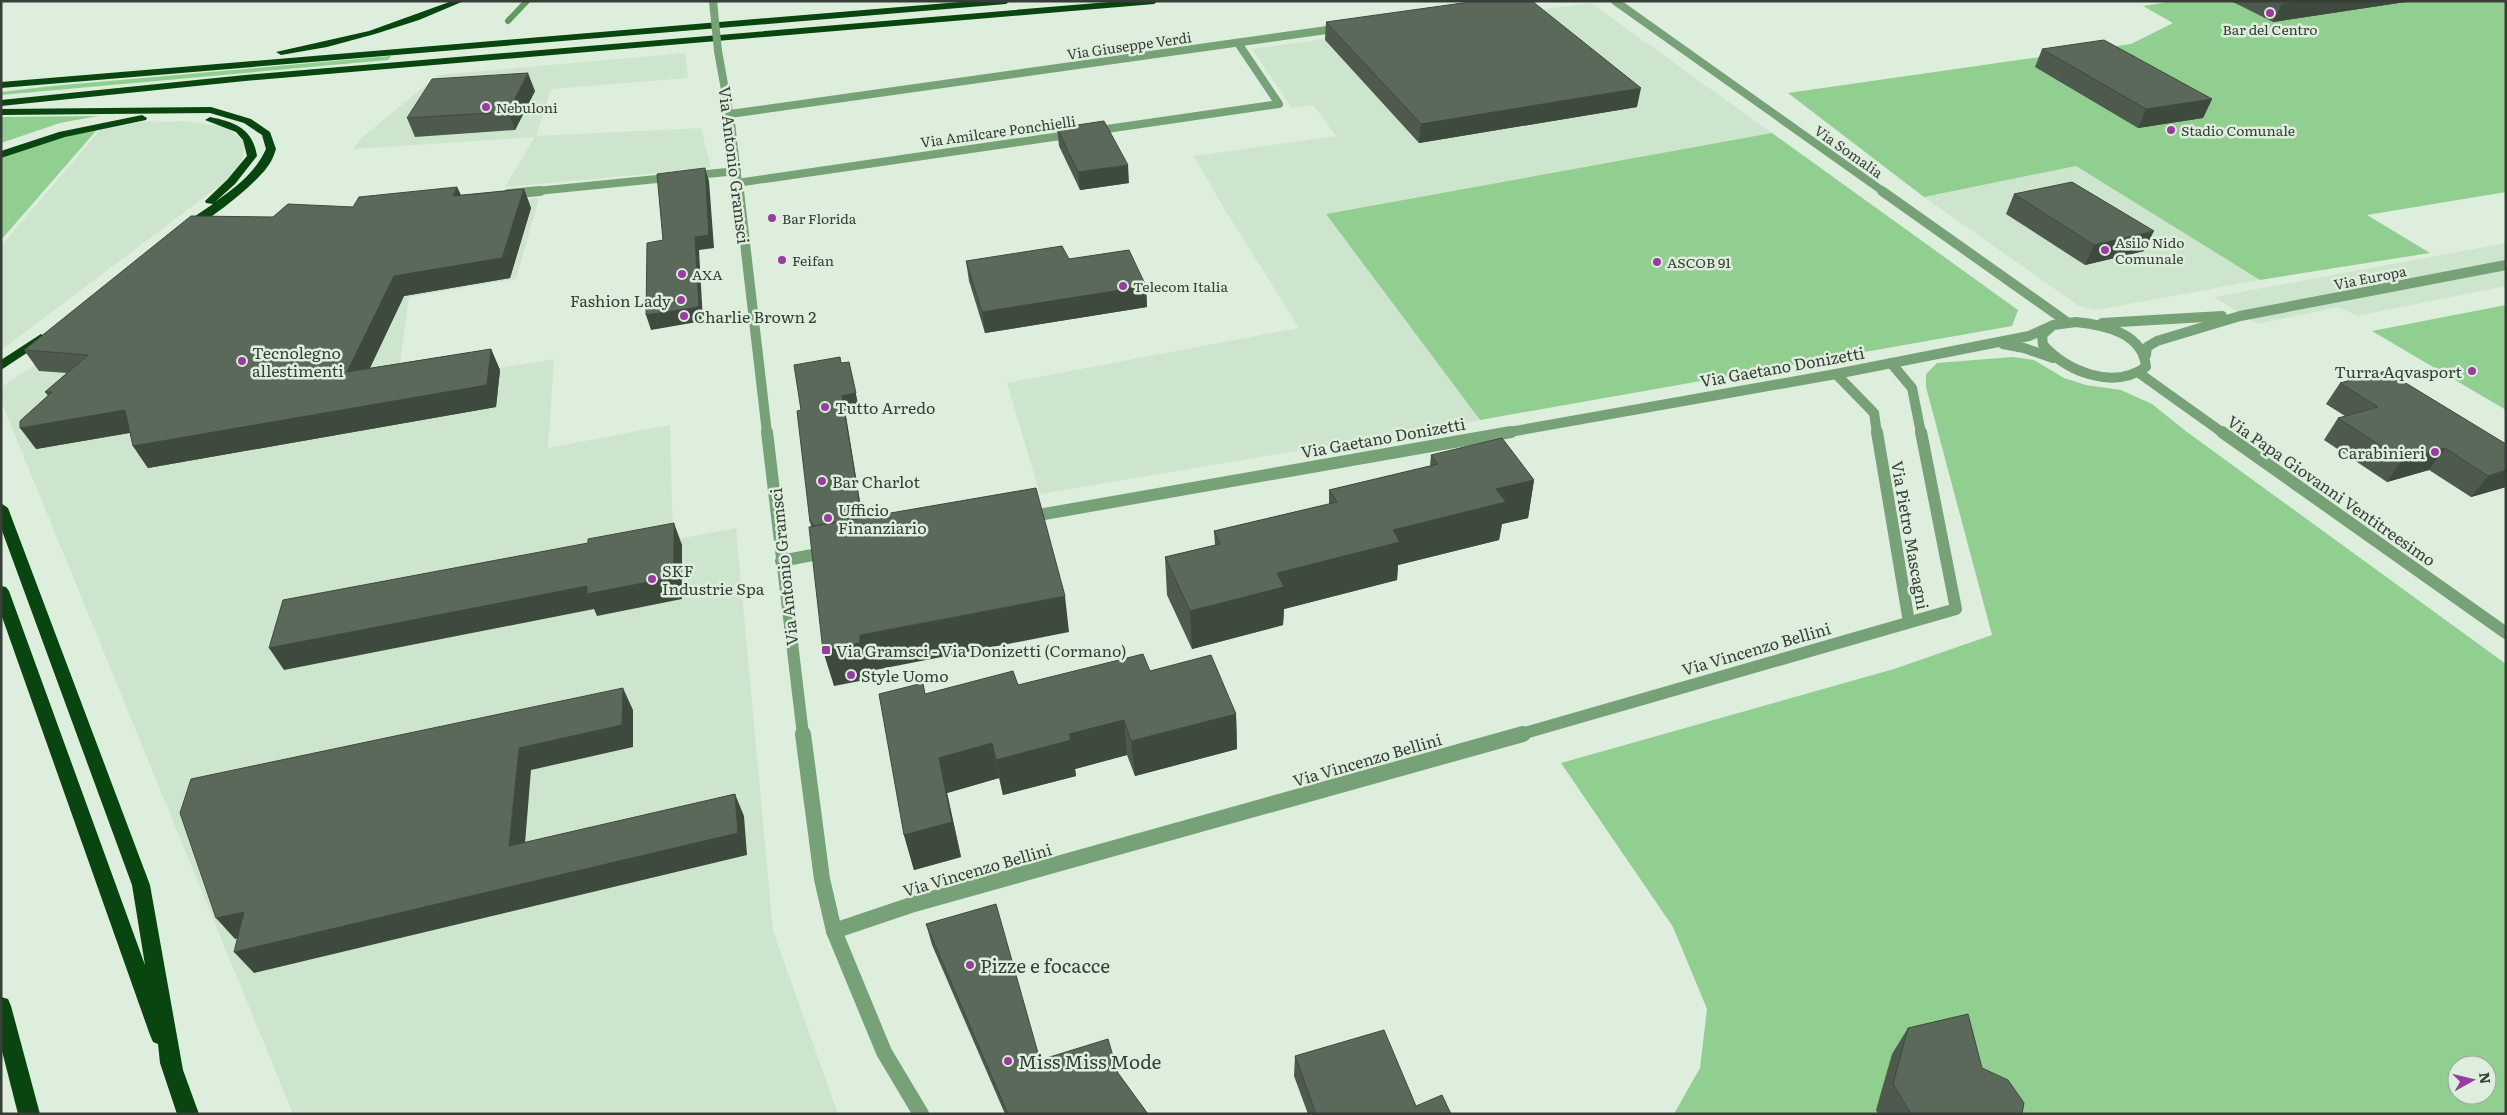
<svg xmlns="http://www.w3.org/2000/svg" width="2507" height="1115" font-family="Literata,serif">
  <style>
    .built { fill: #cee5cd }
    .green { fill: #91cf90; fill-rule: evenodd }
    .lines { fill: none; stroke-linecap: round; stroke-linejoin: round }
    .stream { stroke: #5d9b5e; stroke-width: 6 }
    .minor-far3 { stroke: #77a176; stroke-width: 8 }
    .minor-far2 { stroke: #77a176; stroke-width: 10 }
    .minor-far1 { stroke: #77a176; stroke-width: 12 }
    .minor { stroke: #77a176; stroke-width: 16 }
    .highway { fill: #08450f; fill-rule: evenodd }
    .minor-bridge { stroke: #77a176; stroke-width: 8 }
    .wall { fill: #4d5a4d }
    .shaded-wall { fill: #3f4a3f }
    .building { fill: #5a695a; stroke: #3f4a3f }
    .poi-dot { fill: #9a3ba3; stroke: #ddeedc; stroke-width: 2 }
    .labels { text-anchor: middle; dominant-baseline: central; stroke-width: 5; stroke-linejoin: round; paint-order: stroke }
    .far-poi-label { font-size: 14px; fill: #373d37; stroke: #ddeedc; text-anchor: start }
    .far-street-label { font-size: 14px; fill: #373d37; stroke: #ddeedc }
    .street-label { font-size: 16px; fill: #373d37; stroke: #ddeedc }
    .poi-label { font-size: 16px; fill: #373d37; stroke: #ddeedc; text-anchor: start }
    .near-poi-label { font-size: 19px; fill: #373d37; stroke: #ddeedc; text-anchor: start }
  </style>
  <rect width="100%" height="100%" fill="#ddeedc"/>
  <g class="built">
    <polygon points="1591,3 1772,133 1326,214 1480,420 1040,494 1007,383 1299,328 1222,205 1194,156 1336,136 1313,105 1292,108 1252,49"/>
    <polygon points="685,53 688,78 551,89 536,136 701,128 711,168 505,187 535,137 354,149 359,140 438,75"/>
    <polygon points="186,121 226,127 245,142 241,164 223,183 1,350 1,246 100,130 138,122"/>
    <polygon points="2076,166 2260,280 2096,310 2079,306 1924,197"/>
    <polygon points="539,198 516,279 409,297 397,385 554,359 548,448 670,425 673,540 736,528 773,931 838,1114 293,1114 1,401 1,387 49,356 204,232"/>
    <polygon points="2506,243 2506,286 2357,316 2339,307 2257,324 2214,297"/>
  </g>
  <g class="green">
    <polygon points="2174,1 2506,1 2506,192 2367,215 2430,253 2260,280 2076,166 1924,197 1788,93 2131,44 2173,23 2143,6"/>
    <polygon points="391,56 388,60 1,95 1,92 52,86"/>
    <polygon points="98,116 60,123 1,143 1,117"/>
    <polygon points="102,124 1,240 1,155"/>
    <polygon points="1772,133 2018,310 2012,326 1480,420 1326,214"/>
    <polygon points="2506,305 2506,410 2372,331"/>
    <path d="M2013,357L2034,360L2064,378L2086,385L2121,390L2152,404L2187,432L2506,664V1114H1674L1700,1068L1707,1009L1673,927L1561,763L1894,669L1992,635L1926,387V374L1937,363ZM2457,1065H2487V1095H2457Z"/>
  </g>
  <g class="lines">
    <polyline class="stream" points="508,21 527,1"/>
    <g class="minor-far3">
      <polyline points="713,1 714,11"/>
      <polyline points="1615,1 1884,192"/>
      <polyline points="718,51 731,123 739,192"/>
      <polyline points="730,114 1341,28"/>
      <polyline points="1093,131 1279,104 1238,43"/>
      <polyline points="737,183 1074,134"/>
      <polyline points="527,192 737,171"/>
    </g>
    <g class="minor-far2">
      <polyline points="739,191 767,433"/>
      <polyline points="1882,191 2067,322"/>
      <polyline points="508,194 540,191"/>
      <path d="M2076,322C2105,325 2143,333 2146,367C2113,390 2068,372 2043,345L2042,335L2053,325Z"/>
      <polyline points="2102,323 2222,316"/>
      <polyline points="2003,344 2024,348 2053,358"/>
      <polyline points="2146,355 2147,347 2157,341 2240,316 2506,265"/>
      <polyline points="1891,363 1912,388 1921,433"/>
      <polyline points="2139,373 2223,433"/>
      <polyline points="1836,374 1874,413 1877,433"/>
      <polyline points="1504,433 1836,374 2029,336 2051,326"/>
    </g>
    <g class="minor-far1">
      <polyline points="767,432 803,735"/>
      <polyline points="1877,432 1909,622"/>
      <polyline points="2222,432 2506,633"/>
      <polyline points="1027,517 1511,432"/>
      <polyline points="781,561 828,552"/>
      <polyline points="1518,735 1956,609 1921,432"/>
    </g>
    <g class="minor">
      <polyline points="803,734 822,879 834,931 884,1052 921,1114"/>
      <polyline points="834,931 914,904 1523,734"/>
    </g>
    <g class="highway">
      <polygon points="452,1 464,1 419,20 375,34 327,47 281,55 276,52 369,31"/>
      <polygon points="972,1 1010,1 1006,4 1,88 1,82"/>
      <polygon points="1121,1 1158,1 1154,4 245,81 1,106 1,100 245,75"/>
      <path d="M211,107L251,119L270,132L276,149C274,155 272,161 268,166C257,183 204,226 186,230L180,227L182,225L213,204L206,203L205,201L227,180L247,156L243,140L236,132L205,120L210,117C235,122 253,129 257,156L235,184L215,202C236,187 255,173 266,149L262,135L244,123L210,113L1,115V109Z"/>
      <polygon points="142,115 147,118 146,120 65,137 1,158 1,151 59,132"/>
      <polygon points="41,334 47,338 45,341 1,370 1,360"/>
      <polygon points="1,503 8,508 150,885 183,1070 199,1114 177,1114 160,1063 158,1044 153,1042 150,1035 1,614 1,586 6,587 9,591 145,965 132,885 1,528"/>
      <polygon points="1,997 8,999 11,1006 40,1114 18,1114 1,1047"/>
    </g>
    <polyline class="minor-bridge" points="714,11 718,51"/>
  </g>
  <g class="wall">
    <polygon points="2231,1 2412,1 2273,22"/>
    <polygon points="1326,22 1637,107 1419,143 1325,40"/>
    <polygon points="2042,49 2212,99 2203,118 2138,128 2035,67"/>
    <polygon points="535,91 515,130 415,137 407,118"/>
    <polygon points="1057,128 1129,183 1080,190 1059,146"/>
    <polygon points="457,187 461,195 524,189 531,208 510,278 404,296 370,368 491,349 500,370 496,407 148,468 133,446 130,433 36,449 48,396 45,392 67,373 39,371 24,350 273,217 353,207"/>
    <polygon points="2014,194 2144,251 2085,265 2006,214"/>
    <polygon points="1069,259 1146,286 1147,307 985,333 969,281 966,261"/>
    <polygon points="2386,371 2506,487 2471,497 2429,470 2387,482 2324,440 2338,418 2345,416 2326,404 2340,383"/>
    <polygon points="1431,455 1534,480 1528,518 1502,524 1499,540 1398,565 1397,580 1284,609 1283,625 1192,649 1167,595 1165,557 1215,545 1214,531 1329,504 1329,490 1430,466"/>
    <polygon points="1150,671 1236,714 1237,749 1135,776 1127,755 1075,769 1076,776 1003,795 999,778 947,793 961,857 914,870 904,835 925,694 1018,685"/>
    <polygon points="926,924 1040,1060 1118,1073 1148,1114 1005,1114 932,945"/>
    <polygon points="1908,1028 1982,1068 2022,1114 1878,1114 1876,1110 1892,1054"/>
    <polygon points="1295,1056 1416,1106 1451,1114 1308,1114 1294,1076"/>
  </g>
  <g class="shaded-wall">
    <polygon points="2303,1 2412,1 2273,22 2282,4"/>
    <polygon points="528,73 535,91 515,130 508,112"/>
    <polygon points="1641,88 1637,107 1419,143 1421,124"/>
    <polygon points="2212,99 2203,118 2138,128 2146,109"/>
    <polygon points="1128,165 1129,183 1080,190 1078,172"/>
    <polygon points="705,168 709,181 714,248 699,250 703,321 651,330 646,315 695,237"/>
    <polygon points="457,187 466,207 453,196"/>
    <polygon points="524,189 531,208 510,278 404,296 358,393 347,372 394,276"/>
    <polygon points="2154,231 2144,251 2085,265 2094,245"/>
    <polygon points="1146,286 1147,307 985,333 982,312"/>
    <polygon points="491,349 500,370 496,407 148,468 133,446"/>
    <polygon points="849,362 859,408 845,410 866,538 815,537 810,522 842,396"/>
    <polygon points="125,410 140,431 36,449 20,428"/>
    <polygon points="2445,448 2429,470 2387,482 2402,460"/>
    <polygon points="2506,470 2506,487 2471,497 2488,476"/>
    <polygon points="1534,480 1528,518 1502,524 1499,540 1398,565 1397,580 1284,609 1283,625 1192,649 1190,611 1277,573 1393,530 1496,489"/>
    <polygon points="674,523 682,545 682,599 597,616 594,609 284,670 269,648"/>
    <polygon points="1065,596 1069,632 870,671 870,679 834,686 823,651 860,635"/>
    <polygon points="623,688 633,710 633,747 531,770 523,868 509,846 519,748"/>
    <polygon points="1236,714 1237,749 1135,776 1131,741"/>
    <polygon points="1124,720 1127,755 1075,769 1076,776 1003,795 996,760 1069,734"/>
    <polygon points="992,743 999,778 947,793 961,857 914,870 904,835 939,758"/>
    <polygon points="735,794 744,816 747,855 254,973 234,952"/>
    <polygon points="244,912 262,933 235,939 216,918"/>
  </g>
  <g class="building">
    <polygon points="1477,1 1532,1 1641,88 1421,124 1326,22"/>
    <polygon points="2276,1 2303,1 2282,4"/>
    <polygon points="2104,40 2212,99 2146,109 2042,49"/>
    <polygon points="528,73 508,112 407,118 432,79"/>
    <polygon points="1104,121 1128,165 1078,172 1057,128"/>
    <polygon points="705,168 709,235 695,237 699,307 646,315 647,243 663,240 657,174"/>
    <polygon points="2072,182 2154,231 2094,245 2014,194"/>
    <polygon points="457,187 453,196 524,189 502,258 394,276 347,372 491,349 487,385 133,446 125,410 20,428 20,421 52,392 45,392 88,355 24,350 191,216 273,217 288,204 353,207 359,197"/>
    <polygon points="1062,246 1069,259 1129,250 1146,286 982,312 966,261"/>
    <polygon points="840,357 841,363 849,362 856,393 842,396 862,518 813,526 812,522 810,522 797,411 801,410 794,365"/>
    <polygon points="2386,371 2506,444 2506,470 2488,476 2445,448 2402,460 2338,418 2378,407 2340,383"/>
    <polygon points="1502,438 1534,480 1496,489 1506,502 1393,530 1400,542 1277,573 1284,587 1190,611 1165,557 1220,544 1214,531 1337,502 1329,490 1438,464 1431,455"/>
    <polygon points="1036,488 1065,596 860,635 860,643 823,651 809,527"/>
    <polygon points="674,523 674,577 587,594 587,586 269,648 283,600 588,543 588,539"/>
    <polygon points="1143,654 1150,671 1211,655 1236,714 1131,741 1124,720 1069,734 1071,740 996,760 992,743 939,758 952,822 904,835 879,694 923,683 925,694 1013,671 1018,685"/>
    <polygon points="623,688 622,725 519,748 509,846 735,794 738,833 234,952 244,912 216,918 180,813 191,779"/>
    <polygon points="996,904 1040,1060 1108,1039 1118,1073 1148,1114 1008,1114 926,924"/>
    <polygon points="1968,1014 1982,1068 2008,1080 2024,1103 2022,1114 1911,1114 1893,1084 1908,1028"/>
    <polygon points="1384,1030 1416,1106 1442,1095 1451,1114 1316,1114 1295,1056"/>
  </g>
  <g class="poi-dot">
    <circle cx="2270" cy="13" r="5"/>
    <circle cx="486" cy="107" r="5"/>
    <circle cx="2171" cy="130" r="5"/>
    <circle cx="772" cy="218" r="5"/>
    <circle cx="2105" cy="250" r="5"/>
    <circle cx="782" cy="260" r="5"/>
    <circle cx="1657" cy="262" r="5"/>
    <circle cx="682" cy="274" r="5"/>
    <circle cx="1123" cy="286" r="5"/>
    <circle cx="681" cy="300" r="5"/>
    <circle cx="684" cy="316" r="5"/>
    <circle cx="242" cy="361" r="5"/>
    <circle cx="2472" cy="371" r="5"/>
    <circle cx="825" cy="407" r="5"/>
    <circle cx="2435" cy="452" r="5"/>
    <circle cx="822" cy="481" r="5"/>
    <circle cx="828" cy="518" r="5"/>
    <circle cx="652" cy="579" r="5"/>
    <rect x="821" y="645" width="10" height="10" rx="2.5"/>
    <circle cx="851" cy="675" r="5"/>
    <circle cx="970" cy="965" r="5"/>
    <circle cx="1008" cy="1061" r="5"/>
  </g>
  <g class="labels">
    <g class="far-poi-label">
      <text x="2270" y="29" text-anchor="middle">Bar del Centro</text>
      <text x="496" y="107">Nebuloni</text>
      <text x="2181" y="130">Stadio Comunale</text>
      <text x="782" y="218">Bar Florida</text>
      <text x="2115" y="242">Asilo Nido<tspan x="2115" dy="16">Comunale</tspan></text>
      <text x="792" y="260">Feifan</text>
      <text x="1667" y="262">ASCOB 91</text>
      <text x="692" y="274">AXA</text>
      <text x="1133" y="286">Telecom Italia</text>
    </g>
    <g class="far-street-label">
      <text transform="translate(1129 45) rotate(-8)">Via Giuseppe Verdi</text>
      <text transform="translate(998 131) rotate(-8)">Via Amilcare Ponchielli</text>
      <text transform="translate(1849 151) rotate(35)">Via Somalia</text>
      <text transform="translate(2370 277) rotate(-11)">Via Europa</text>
    </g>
    <g class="street-label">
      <text transform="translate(735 165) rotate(83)">Via Antonio Gramsci</text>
      <text transform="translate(1782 366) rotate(-10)">Via Gaetano Donizetti</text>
      <text transform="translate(1383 437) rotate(-10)">Via Gaetano Donizetti</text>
      <text transform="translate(2332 490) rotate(35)">Via Papa Giovanni Ventitreesimo</text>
      <text transform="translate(1911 535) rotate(80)">Via Pietro Mascagni</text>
      <text transform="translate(783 567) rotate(-96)">Via Antonio Gramsci</text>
      <text transform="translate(1756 648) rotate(-16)">Via Vincenzo Bellini</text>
      <text transform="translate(1367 759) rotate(-16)">Via Vincenzo Bellini</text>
      <text transform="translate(977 869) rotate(-16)">Via Vincenzo Bellini</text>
    </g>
    <g class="poi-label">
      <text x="671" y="300" text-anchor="end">Fashion Lady</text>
      <text x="694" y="316">Charlie Brown 2</text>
      <text x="252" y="352">Tecnolegno<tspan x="252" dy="18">allestimenti</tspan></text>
      <text x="2462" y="371" text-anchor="end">Turra Aqvasport</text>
      <text x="835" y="407">Tutto Arredo</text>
      <text x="2425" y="452" text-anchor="end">Carabinieri</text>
      <text x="832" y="481">Bar Charlot</text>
      <text x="838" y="509">Ufficio<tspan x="838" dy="18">Finanziario</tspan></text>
      <text x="662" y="570">SKF<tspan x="662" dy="18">Industrie Spa</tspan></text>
      <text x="836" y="650">Via Gramsci - Via Donizetti (Cormano)</text>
      <text x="861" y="675">Style Uomo</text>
    </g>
    <g class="near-poi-label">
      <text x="980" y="965">Pizze e focacce</text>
      <text x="1018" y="1061">Miss Miss Mode</text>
    </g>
  </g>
  <rect width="2507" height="1115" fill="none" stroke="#373d37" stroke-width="5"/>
  <g transform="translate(2472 1080) rotate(82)"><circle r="24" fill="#ddeedc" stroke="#9ba79a"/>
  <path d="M0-4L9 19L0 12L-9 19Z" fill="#9a3ba3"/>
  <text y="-8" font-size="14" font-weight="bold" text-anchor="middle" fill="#373d37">N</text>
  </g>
</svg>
